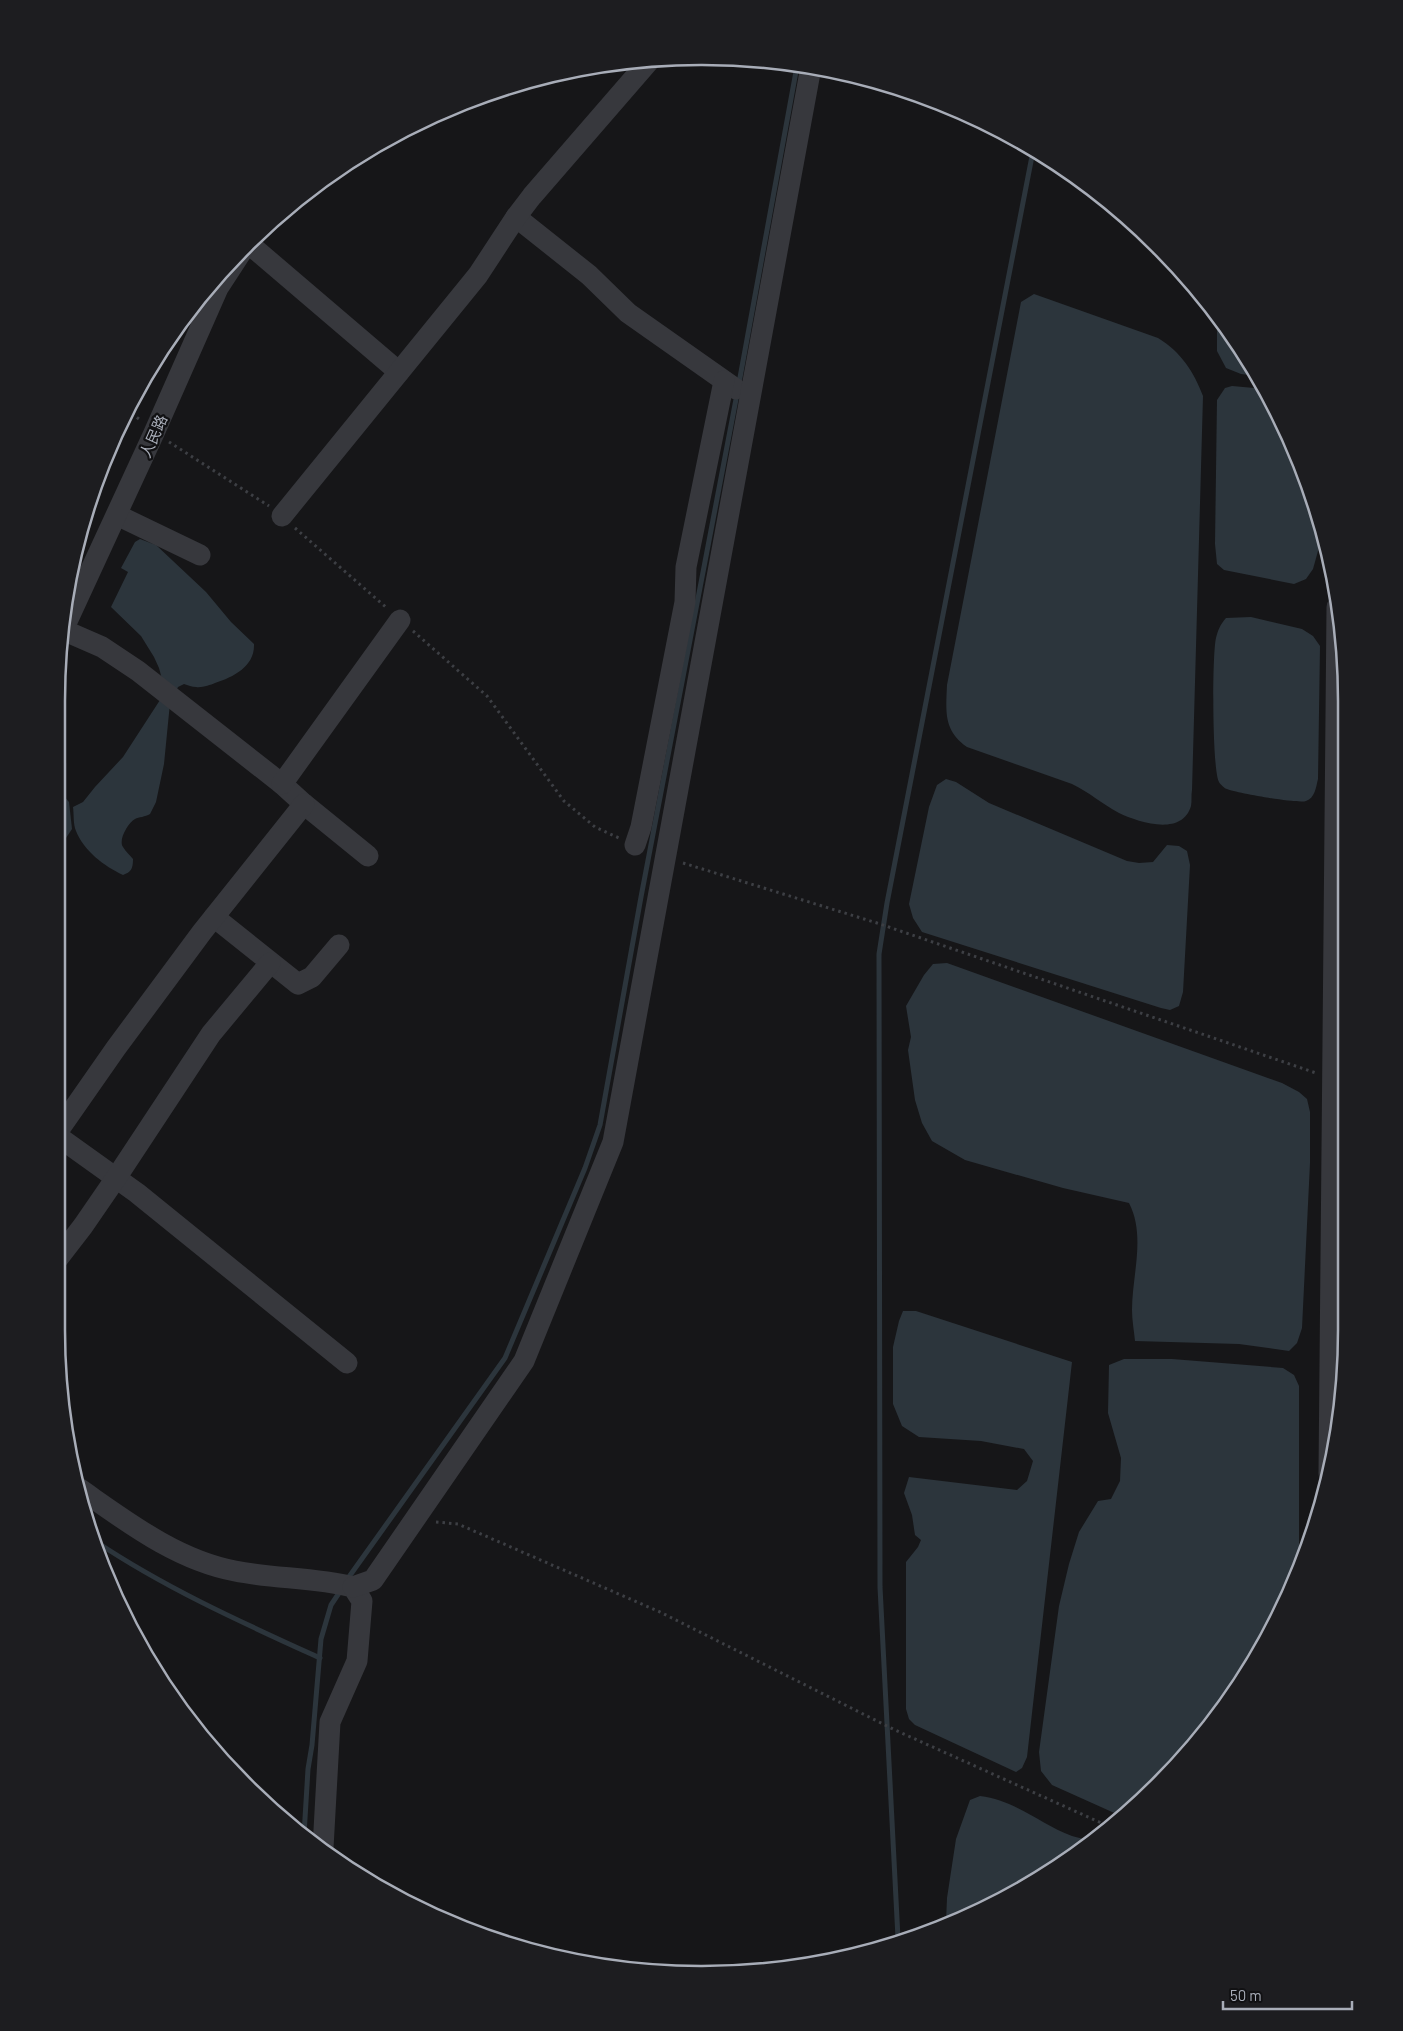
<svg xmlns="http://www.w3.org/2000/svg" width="1403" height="2031" font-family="Barlow,'Noto Sans SC',sans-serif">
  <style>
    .water { fill: #2c353c }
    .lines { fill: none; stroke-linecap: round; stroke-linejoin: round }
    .stream { stroke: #2c353c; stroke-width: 5 }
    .path { stroke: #3d3f44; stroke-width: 3; stroke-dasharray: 2.5 4; stroke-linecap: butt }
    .minor { stroke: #37383d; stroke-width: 21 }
    .labels { text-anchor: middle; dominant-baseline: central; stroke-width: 4.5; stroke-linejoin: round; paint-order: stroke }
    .street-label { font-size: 15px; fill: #a8adb8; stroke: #111113 }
    .rim { fill: none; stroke: #a8adb8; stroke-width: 2.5 }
  </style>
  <rect width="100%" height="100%" fill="#161618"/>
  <g class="water">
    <path d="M1034,294L1158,338C1181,352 1194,372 1203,396L1192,790C1191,795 1192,801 1191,806C1182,837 1138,822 1119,813C1102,804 1089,792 1072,784L967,747C943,730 946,711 947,685L1016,328L1021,302Z"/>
    <polygon points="1217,318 1238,343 1257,376 1241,374 1226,368 1217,351"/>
    <polygon points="1232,386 1265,389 1280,416 1318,529 1318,551 1313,569 1306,579 1294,584 1224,570 1217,564 1215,544 1217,400 1225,388"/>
    <path d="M140,539L156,545L206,592L231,622L254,644C255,666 234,677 215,683C210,685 202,688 196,687C192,687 188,685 184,684L178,687L170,703L164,764L156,802L150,814C145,817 139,817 135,819C128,823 118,840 123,847C126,852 130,855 133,859C133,869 131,872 123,875C104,866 84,851 76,831C73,824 74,814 73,807L83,802L95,787L123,757L160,700L162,679L159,668L154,657L141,636L111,607L128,572L121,568L135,542Z"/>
    <path d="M1251,617L1302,629L1313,636L1320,646L1318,779C1316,787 1315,798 1306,801C1298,804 1237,793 1227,789C1225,789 1220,784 1219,782C1212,770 1212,654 1216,638C1218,630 1220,625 1226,618Z"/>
    <polygon points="946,779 956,782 989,803 1127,861 1139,863 1153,862 1167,845 1179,846 1187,851 1190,865 1183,992 1179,1006 1170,1010 1161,1008 922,932 913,918 909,904 929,807 937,785"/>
    <polygon points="56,787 69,802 72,829 56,853"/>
    <path d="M947,963L1282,1083L1299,1092L1307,1099L1310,1112V1163L1302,1328L1297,1343L1289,1351L1239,1344L1135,1341C1134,1331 1132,1320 1132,1310C1132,1275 1146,1236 1129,1203L1063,1188L965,1160L932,1141L922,1123L915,1100L908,1050L911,1037L906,1006L924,975L933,964Z"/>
    <polygon points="903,1311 916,1311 1072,1362 1027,1757 1022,1768 1016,1772 915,1725 909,1719 906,1709 906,1562 918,1547 921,1540 915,1535 912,1515 904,1493 909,1477 1017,1490 1027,1481 1033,1461 1024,1449 981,1441 919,1437 902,1426 893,1404 893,1347 899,1321"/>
    <polygon points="1124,1359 1172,1359 1283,1368 1294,1375 1299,1386 1299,1570 1298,1577 1238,1688 1158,1786 1121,1816 1052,1785 1041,1771 1039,1752 1059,1606 1069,1564 1079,1532 1098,1501 1111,1499 1120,1481 1121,1458 1108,1413 1109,1365"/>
    <path d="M980,1796C1015,1800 1040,1824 1072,1836C1078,1838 1085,1839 1091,1840L1060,1866L987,1908L946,1922L947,1898L956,1839L970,1800Z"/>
  </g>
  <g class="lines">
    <g class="stream">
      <polyline points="739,383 797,66"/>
      <path d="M95,1541C165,1588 243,1623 320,1658"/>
      <polyline points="346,1581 505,1358 585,1168 600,1125 641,897 737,394"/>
      <polyline points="304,1835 308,1769 312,1745 321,1639 331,1605 341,1590"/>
      <polyline points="898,1938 880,1587 879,954 887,903 1033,151"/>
    </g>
    <g class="path">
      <polyline points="127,409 140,420"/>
      <polyline points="169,442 269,506"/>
      <polyline points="295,528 388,609"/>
      <polyline points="413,631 487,696 564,801 595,827 619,838"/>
      <polyline points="683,863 877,923 1316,1073"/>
      <polyline points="436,1522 458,1524 660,1612 895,1730 1108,1826"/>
    </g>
    <g class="minor">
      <polyline points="516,217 589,275 628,313 736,389"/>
      <polyline points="248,243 399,372"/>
      <polyline points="117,515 200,555"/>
      <polyline points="282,516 478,275 516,217 532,196 649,61"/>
      <polyline points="63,630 154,433 218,288 246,245"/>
      <polyline points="63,630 102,647 138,671 282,784 304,804 368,856"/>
      <polyline points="282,784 400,620"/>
      <polyline points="635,845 641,827 685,602 686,567 724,381"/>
      <polyline points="214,917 298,984 312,977 339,945"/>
      <polyline points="56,1134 116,1048 202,932 304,804"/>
      <polyline points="56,1135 137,1193 347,1363"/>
      <polyline points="56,1261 83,1226 116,1178 211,1034 270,963"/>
      <polyline points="1329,1474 1337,607"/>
      <path d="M77,1487C126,1521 176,1560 235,1571C274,1579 314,1577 353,1587L362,1601L357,1661L330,1722L323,1848"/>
      <polyline points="353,1587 373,1580 524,1361 613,1142 811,67"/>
    </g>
  </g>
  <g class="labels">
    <g class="street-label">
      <text transform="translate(153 436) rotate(-66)">人民路</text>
    </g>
  </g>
  <path d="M0 0H1403V2031H0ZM701 65H702A636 636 0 0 1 1338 701V1330A636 636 0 0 1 702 1966H701A636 636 0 0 1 65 1330V701A636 636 0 0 1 701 65Z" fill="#1d1d20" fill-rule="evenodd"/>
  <path class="rim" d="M701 65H702A636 636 0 0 1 1338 701V1330A636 636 0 0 1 702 1966H701A636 636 0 0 1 65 1330V701A636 636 0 0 1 701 65Z"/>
  <path d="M1223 2001v8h129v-8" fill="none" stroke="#a8adb8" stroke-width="2.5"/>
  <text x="1230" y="2001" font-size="15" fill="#a8adb8" stroke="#111113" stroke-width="4" paint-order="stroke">50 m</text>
</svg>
